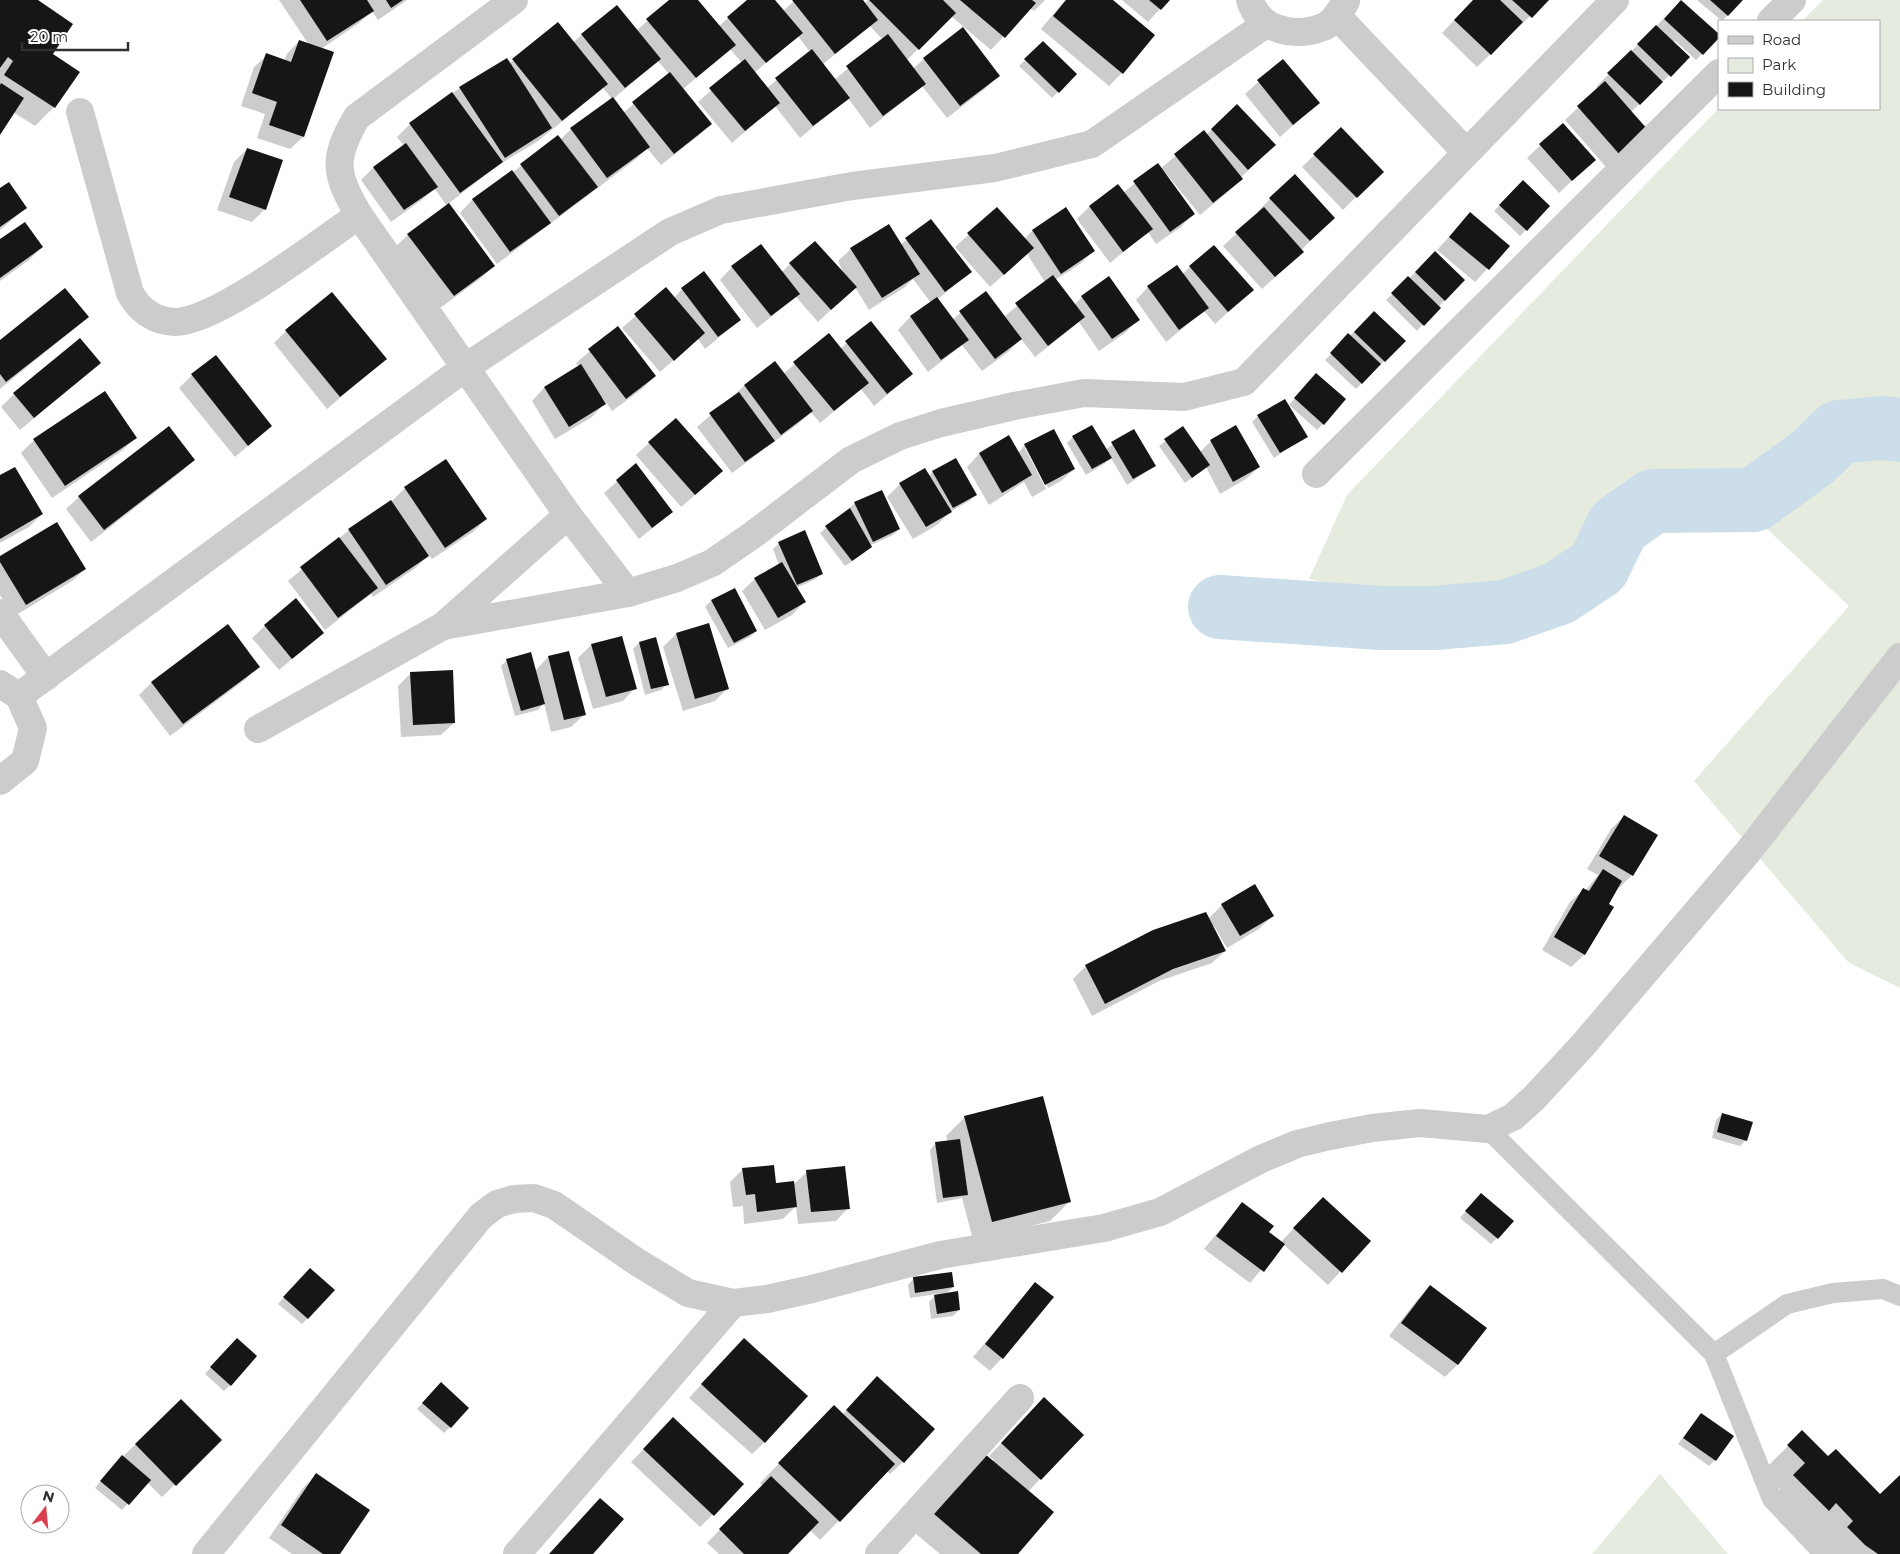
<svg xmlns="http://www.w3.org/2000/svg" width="1900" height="1554" font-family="Montserrat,sans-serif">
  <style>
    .green { fill: #e5ebde }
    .shadow { fill: #0003; fill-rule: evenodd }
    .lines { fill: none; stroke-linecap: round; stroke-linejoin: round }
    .river { stroke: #cbdee9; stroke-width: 64 }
    .building { fill: #161616 }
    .service { stroke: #ccc; stroke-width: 20 }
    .minor { stroke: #ccc; stroke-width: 28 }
  </style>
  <rect width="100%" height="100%" fill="#fff"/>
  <g class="green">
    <polygon points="1823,0 1900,0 1900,988 1849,963 1694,781 1849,606 1719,484 1465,611 1309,579 1347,495 1719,108 1879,109 1879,21 1802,21"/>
    <polygon points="1660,1474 1728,1554 1592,1554"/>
  </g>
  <g class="shadow">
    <polygon points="0,0 35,0 51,54 78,72 54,107 35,126 13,112 0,132"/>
    <polygon points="279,0 407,0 378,20 372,11 359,23 321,49 303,137 290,149 257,138 265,114 241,106 254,67 267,55 284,61 287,54 299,41 309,45"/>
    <path d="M671,0H697L719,26L749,0H773L783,11L795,0H861L864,4L868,0H1045L1034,11L1030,8L991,50L951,16L906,61L913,69L924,59L998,75L986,88L947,118L922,86L870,128L848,98L800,138L775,106L732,143L698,102L742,63L730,49L683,89L710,124L698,136L661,165L647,148L636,159L497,264L460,213L472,200L512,173L558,137L560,140L571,129L612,99L603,88L538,141L497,166L448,204L494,266L481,278L440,308L395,247L408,235L447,206L434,188L423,199L391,222L361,180L373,168L404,146L397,137L410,124L460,88L509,64L558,24L573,43L582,34L636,31ZM870,26L883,40L834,80L822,65ZM798,36L810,52L767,88L754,73ZM658,61L669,74L623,113L613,99Z"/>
    <polygon points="1065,0 1111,0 1122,73 1109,86 1041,29"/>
    <polygon points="1122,0 1168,0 1148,22"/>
    <polygon points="1474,0 1547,0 1477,67 1442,33"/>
    <polygon points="1697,0 1741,0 1722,21"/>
    <polygon points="1675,7 1719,36 1696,60 1675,41 1673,43 1688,57 1631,112 1647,130 1606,167 1565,120 1598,89 1596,87"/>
    <polygon points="1043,43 1075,74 1052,98 1019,66"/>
    <polygon points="1283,60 1318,103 1280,137 1245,94"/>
    <polygon points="1237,105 1261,158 1241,177 1242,178 1229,191 1200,215 1165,172 1163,173 1193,214 1181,227 1156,244 1148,232 1110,263 1077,219 1090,206 1123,193 1157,165 1160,169 1204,132 1206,135"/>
    <polygon points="1563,124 1594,160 1559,193 1527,158"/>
    <polygon points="1341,129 1382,171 1343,210 1302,167"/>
    <polygon points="247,149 265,209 252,222 217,210 234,162"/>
    <polygon points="1523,182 1549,206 1520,236 1494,211"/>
    <polygon points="0,190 26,208 0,230"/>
    <polygon points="1270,199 1334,218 1301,250 1303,252 1290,264 1262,289 1223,246 1259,213 1258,211"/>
    <polygon points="997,209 1024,239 1032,231 1065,209 1093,251 1080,264 1055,280 1074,305 1082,297 1138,320 1125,333 1099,351 1079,322 1035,357 1021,339 1008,352 982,371 962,345 928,372 898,330 910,317 931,303 913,279 905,287 869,310 855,287 818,322 796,297 757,328 720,280 732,267 782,272 790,264 845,276 838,261 851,249 900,245 931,220 970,272 938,299 952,320 985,293 1004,317 1045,282 1027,254 990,287 955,247"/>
    <polygon points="1470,214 1508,246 1475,282 1437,250"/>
    <polygon points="0,241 42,247 29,260 0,281"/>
    <polygon points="1436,253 1463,280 1417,331 1386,300"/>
    <polygon points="1190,267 1252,290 1215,324 1204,311 1166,342 1136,300 1148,287 1182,274"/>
    <polygon points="666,289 674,298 682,289 740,320 705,349 698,339 660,372 622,328"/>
    <polygon points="1374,312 1404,341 1356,389 1325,360"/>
    <polygon points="87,317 74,329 0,389 0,342"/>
    <polygon points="871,322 912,374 874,406 861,389 820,423 811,412 798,424 732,473 697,427 744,386 775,363 783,374 829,335 840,349"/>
    <polygon points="618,328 655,376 642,389 612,411 602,397 600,398 604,404 592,417 555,439 532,401 544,388 579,367 576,363"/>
    <polygon points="286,331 385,359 327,409 274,343"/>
    <polygon points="99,363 20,430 1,407 14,394"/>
    <polygon points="192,375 271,426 235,457 179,388"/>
    <polygon points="1310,381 1323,424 1317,430 1289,405"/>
    <polygon points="1258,416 1306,436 1274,458 1252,422"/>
    <polygon points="1183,428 1200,452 1211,441 1259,467 1246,479 1220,494 1206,467 1185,483 1159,446"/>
    <polygon points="1133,430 1154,466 1127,485 1111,458 1104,464 1086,475 1067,443 1073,437 1105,450"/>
    <polygon points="1008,437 1018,453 1025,445 1074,469 1061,481 1048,488 1027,448 1025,448 1046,489 1032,497 1024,482 989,505 967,467 979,454"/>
    <polygon points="135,438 123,450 52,498 21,453 34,440"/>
    <polygon points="649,443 708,484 681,507 636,455"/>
    <polygon points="193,460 181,472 91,542 66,509 79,497"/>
    <polygon points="636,465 672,512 639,539 604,493"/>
    <polygon points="933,472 975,495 969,501 950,512 937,525 913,539 887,497 900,484 929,476"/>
    <polygon points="0,477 42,514 29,527 0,543"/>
    <polygon points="405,488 486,519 473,532 432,559 429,555 414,569 373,597 371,594 325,630 288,581 349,530 391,502"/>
    <polygon points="855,503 899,529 893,535 869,546 864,553 845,566 820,533"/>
    <polygon points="779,543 822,573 816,579 796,588 804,602 792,615 765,630 742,591 755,579 779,565 773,549"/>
    <polygon points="0,558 85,569 72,581 13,617 0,595"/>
    <polygon points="734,589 756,631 750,637 728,648 705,607 711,601"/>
    <polygon points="708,624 728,688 715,701 683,711 663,647 676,634"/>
    <polygon points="228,626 258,666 246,679 170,736 139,695 151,683"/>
    <polygon points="265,626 323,633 279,670 252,638"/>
    <polygon points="621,637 635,688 623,701 593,709 578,658 591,645"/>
    <polygon points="656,639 667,684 661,690 645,695 633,649 639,643"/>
    <polygon points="568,653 584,715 571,727 551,732 544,703 538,710 515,716 501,666 507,660 535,671 548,657"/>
    <polygon points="411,673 454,723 441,735 401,737 398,686"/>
    <polygon points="1624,816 1632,875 1619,888 1618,887 1608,904 1612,907 1584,955 1571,967 1542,950 1570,902 1583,890 1585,891 1598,875 1587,869 1611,829"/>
    <polygon points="1222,905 1272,916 1259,929 1227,948 1214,926 1212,927 1225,951 1212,963 1159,981 1092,1016 1073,979 1086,966 1208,919"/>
    <polygon points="1722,1114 1746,1140 1740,1146 1712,1138 1716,1120"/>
    <polygon points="965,1117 1069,1202 1050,1221 973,1240 962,1198 937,1203 930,1150 936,1143 948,1142 946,1136"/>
    <polygon points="743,1169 775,1184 793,1185 807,1172 848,1208 836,1221 798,1224 796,1206 783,1219 744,1224 743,1206 733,1207 730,1182"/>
    <polygon points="1475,1201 1497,1238 1491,1244 1460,1218"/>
    <polygon points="1242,1203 1267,1232 1281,1242 1310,1211 1369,1241 1328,1285 1283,1244 1250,1283 1204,1249"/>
    <polygon points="304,1275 308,1318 302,1324 278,1304"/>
    <polygon points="914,1278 953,1287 945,1295 959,1310 953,1316 931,1319 929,1302 937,1294 910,1298 908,1285"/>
    <polygon points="1035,1284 1002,1358 990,1371 973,1357"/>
    <polygon points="1430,1287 1457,1365 1445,1377 1389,1336 1417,1300"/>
    <polygon points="231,1345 230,1385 224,1391 205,1374"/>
    <polygon points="731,1352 765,1442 752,1454 689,1398"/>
    <polygon points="435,1390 450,1427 444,1433 417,1409"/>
    <polygon points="865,1390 903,1462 890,1474 887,1471 820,1540 810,1530 786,1554 719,1554 707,1543 763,1486 760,1483 815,1426 842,1415"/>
    <polygon points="181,1401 220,1440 162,1497 147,1482 122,1510 95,1488 116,1463"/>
    <polygon points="1032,1411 1040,1479 1028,1492 1017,1554 940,1554 916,1534 966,1475 992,1462 994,1460 989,1456"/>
    <polygon points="1701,1415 1715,1460 1709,1466 1678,1444"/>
    <polygon points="661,1432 742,1485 700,1527 631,1462"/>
    <polygon points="1802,1432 1828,1458 1880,1496 1900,1476 1900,1554 1824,1554 1769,1501 1780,1489 1763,1471"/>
    <polygon points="316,1475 338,1554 292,1554 269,1538 303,1488"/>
  </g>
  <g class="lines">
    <polyline class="river" points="1220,607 1381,618 1434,618 1505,612 1559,593 1598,567 1618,526 1653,501 1754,500 1813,457 1839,432 1881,428 1900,430"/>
  </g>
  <g class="building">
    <polygon points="0,0 38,0 73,24 53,54 80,72 55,108 4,75 13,61 8,57 0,68"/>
    <polygon points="300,0 367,0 374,11 327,41"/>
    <polygon points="386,0 403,0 391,8"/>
    <polygon points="669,0 698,0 736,45 696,78 646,19"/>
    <polygon points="747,0 775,0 803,33 766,63 727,17"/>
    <polygon points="792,0 863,0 878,20 835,54"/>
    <polygon points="869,0 943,0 956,13 919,50"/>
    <polygon points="960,0 1032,0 1036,3 1005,38"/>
    <polygon points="1066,0 1113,0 1155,35 1123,74 1053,16"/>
    <polygon points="1149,0 1170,0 1161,10"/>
    <polygon points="1473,0 1500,0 1523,22 1491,55 1454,20"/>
    <polygon points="1512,0 1549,0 1532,18"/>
    <polygon points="1681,0 1719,34 1719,38 1703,55 1664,19"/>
    <polygon points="1710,0 1743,0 1728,16"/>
    <polygon points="617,5 661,59 625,88 581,34"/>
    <polygon points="558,22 608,84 562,121 512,59"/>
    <polygon points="1656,25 1690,57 1671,77 1637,44"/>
    <polygon points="963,27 1000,76 960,106 923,58"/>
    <polygon points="888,34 926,84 883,116 846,66"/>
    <polygon points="299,40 334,52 304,137 269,125 277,102 252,93 266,53 291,62"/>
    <polygon points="1043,41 1077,74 1059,93 1024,59"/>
    <polygon points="812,49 850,98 813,126 775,78"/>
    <polygon points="1631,50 1663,82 1640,105 1607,73"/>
    <polygon points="507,58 552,128 505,158 459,87"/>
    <polygon points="745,59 780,103 745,131 709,88"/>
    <polygon points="1283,59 1320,103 1293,125 1257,80"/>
    <polygon points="670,72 712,124 674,154 632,102"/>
    <polygon points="1605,81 1648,130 1620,155 1577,106"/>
    <polygon points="1,83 24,98 0,135 0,85"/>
    <polygon points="452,92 503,162 460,193 409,123"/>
    <polygon points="613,97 650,147 607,178 570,128"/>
    <polygon points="1237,104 1276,145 1248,170 1211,129"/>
    <polygon points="1563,123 1596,160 1572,181 1539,144"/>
    <polygon points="1341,127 1384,172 1357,198 1313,154"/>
    <polygon points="1204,130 1243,179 1213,203 1174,154"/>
    <polygon points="558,135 598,187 559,216 520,164"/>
    <polygon points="406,143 438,187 404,210 373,167"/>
    <polygon points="247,148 283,160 266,210 229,197"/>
    <polygon points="1158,163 1195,214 1170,232 1133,181"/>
    <polygon points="512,170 551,223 510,252 472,199"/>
    <polygon points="1295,174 1335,218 1310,241 1269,198"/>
    <polygon points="1523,180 1550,206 1527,231 1499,205"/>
    <polygon points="9,182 27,208 0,227 0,188"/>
    <polygon points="1118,184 1153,229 1123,252 1089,206"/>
    <polygon points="449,203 495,266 454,296 407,234"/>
    <polygon points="997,207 1034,248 1004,275 967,233"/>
    <polygon points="1066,207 1095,251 1061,274 1032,230"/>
    <polygon points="1264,207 1304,252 1275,277 1235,232"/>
    <polygon points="1470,212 1510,246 1489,270 1449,237"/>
    <polygon points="931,219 972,272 945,292 905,238"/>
    <polygon points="25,222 43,247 0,278 0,239"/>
    <polygon points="889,224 920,274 882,298 850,248"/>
    <polygon points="815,241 857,287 831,310 789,263"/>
    <polygon points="761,244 800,294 771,316 731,266"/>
    <polygon points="1214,245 1254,290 1228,312 1189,266"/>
    <polygon points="1435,251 1465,280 1445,301 1415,272"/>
    <polygon points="1177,265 1209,308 1179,330 1147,286"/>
    <polygon points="704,271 741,320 718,337 681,288"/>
    <polygon points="1053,275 1085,317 1048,346 1015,303"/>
    <polygon points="1109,276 1140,320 1112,339 1081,296"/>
    <polygon points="1408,276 1441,308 1424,326 1391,293"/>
    <polygon points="666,287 705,333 674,361 634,314"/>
    <polygon points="65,288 89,317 6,382 0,374 0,340"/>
    <polygon points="986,291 1022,339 995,359 959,311"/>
    <polygon points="332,292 387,359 340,397 285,330"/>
    <polygon points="937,297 969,340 941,360 910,316"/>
    <polygon points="1374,311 1406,341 1385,362 1354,332"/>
    <polygon points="871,321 913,374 887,394 845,341"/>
    <polygon points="618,326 656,376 626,399 588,349"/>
    <polygon points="829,333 869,383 834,411 793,362"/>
    <polygon points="1348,333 1381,364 1362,384 1330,353"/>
    <polygon points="80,338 101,363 34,418 13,393"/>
    <polygon points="216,355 272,426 248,446 191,374"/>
    <polygon points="775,361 813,411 781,435 744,385"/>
    <polygon points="581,364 606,404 569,427 544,387"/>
    <polygon points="1316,373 1346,399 1324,425 1294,398"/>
    <polygon points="105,391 137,438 65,486 33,439"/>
    <polygon points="739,392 775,441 745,462 709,413"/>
    <polygon points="1285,399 1308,437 1280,453 1257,415"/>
    <polygon points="676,418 723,471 695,495 648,442"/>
    <polygon points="1092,425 1112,458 1092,469 1072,436"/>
    <polygon points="1236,425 1260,467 1233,482 1210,440"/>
    <polygon points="169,426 195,460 104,530 78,496"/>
    <polygon points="1183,426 1210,465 1192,478 1164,439"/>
    <polygon points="1054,429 1075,469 1045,485 1024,444"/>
    <polygon points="1134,429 1156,466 1133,479 1111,442"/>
    <polygon points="1009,435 1032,475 1002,493 979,453"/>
    <polygon points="956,458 977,495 953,508 932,471"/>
    <polygon points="446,459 487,519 445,548 404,487"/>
    <polygon points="636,463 673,512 652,528 616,480"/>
    <polygon points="15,467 43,514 0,539 0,475"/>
    <polygon points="925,468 952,512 926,527 899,483"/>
    <polygon points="882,490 900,529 873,542 854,502"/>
    <polygon points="391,500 429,556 386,585 348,529"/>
    <polygon points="850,508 872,547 852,561 825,526"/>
    <polygon points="57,522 86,569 26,605 0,562 0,556"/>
    <polygon points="805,530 823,574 797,585 778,542"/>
    <polygon points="339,537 378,588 338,618 300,567"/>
    <polygon points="782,562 806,602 778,618 754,578"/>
    <polygon points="735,588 757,631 734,643 711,600"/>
    <polygon points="296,598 324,633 292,659 264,625"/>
    <polygon points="709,623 729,689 695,699 676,633"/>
    <polygon points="228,624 260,667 183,724 151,682"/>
    <polygon points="622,636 637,689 606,697 591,644"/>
    <polygon points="656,637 669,685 651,689 639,642"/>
    <polygon points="569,651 586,715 564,720 548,656"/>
    <polygon points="531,652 545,704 521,711 506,659"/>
    <polygon points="453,670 455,723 413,725 410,672"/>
    <polygon points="1624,815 1658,835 1633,876 1599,856"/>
    <polygon points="1603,869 1622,881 1609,904 1614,907 1585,955 1554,937 1583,888 1589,891"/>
    <polygon points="1255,884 1274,916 1240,936 1221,904"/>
    <polygon points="1206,912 1226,951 1173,969 1105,1004 1085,965 1153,930"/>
    <polygon points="1043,1096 1071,1202 992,1222 964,1116"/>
    <polygon points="1722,1113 1753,1122 1747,1141 1717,1132"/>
    <polygon points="960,1139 968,1195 943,1198 935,1142"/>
    <polygon points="774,1165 776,1183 794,1181 797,1207 757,1212 755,1194 746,1195 742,1168"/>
    <polygon points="845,1166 850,1209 811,1212 806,1170"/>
    <polygon points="1481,1193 1514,1221 1498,1239 1465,1211"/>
    <polygon points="1323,1197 1371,1241 1342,1273 1293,1228"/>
    <polygon points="1242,1202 1274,1226 1269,1232 1285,1244 1264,1272 1216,1236"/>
    <polygon points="310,1268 335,1290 308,1319 283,1297"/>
    <polygon points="952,1272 954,1287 915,1293 913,1277"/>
    <polygon points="1035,1282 1054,1297 1003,1359 985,1344"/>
    <polygon points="1430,1285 1487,1328 1458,1365 1401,1323"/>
    <polygon points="958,1291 960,1310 937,1314 934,1295"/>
    <polygon points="237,1338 257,1356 231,1386 210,1367"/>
    <polygon points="744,1338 808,1396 765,1443 701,1384"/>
    <polygon points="877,1376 935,1429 904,1463 846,1410"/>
    <polygon points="441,1382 469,1408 451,1428 422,1403"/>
    <polygon points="1044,1397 1084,1435 1041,1480 1001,1443"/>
    <polygon points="181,1399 222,1440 176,1486 135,1444"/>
    <polygon points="834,1405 895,1464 840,1522 778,1463"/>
    <polygon points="1701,1413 1734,1436 1716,1461 1683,1438"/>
    <polygon points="673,1417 744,1484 714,1516 643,1449"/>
    <polygon points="1802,1430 1828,1456 1836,1449 1880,1494 1900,1475 1900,1554 1878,1554 1865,1545 1847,1527 1853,1521 1836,1503 1829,1511 1793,1475 1805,1463 1787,1445"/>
    <polygon points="985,1454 1054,1512 1018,1554 981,1554 934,1514"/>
    <polygon points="122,1455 151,1480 129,1505 100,1481"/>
    <polygon points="316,1473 370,1510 340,1554 323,1554 281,1525"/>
    <polygon points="771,1476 819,1522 788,1554 744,1554 719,1529"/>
    <polygon points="600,1498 624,1519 593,1554 549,1554"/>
  </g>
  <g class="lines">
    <g class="service">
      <polyline points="1488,1129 1714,1354 1772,1499 1824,1554"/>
      <polyline points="1714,1354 1787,1304 1833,1293 1883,1289 1900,1296"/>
    </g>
    <g class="minor">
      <path d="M514,0L357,117C332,159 335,174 359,215L568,515L628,593"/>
      <path d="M1250,0C1259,31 1296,38 1323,27C1334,23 1340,11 1346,1"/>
      <polyline points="1337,16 1466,152"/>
      <polyline points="1771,21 1792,0"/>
      <path d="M80,112L130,293C139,310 154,321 175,322C217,322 321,241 359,215"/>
      <polyline points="1316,474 1719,73"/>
      <polyline points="0,613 46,677"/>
      <polyline points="443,626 568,515"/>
      <polyline points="0,684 19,696 33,728 25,761 0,781"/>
      <polyline points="19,696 466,367 670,232 721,210 852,186 995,168 1092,144 1266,24"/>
      <polyline points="258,729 443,626 628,593 677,578 712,563 754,534 851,460 900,436 941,423 1014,406 1084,393 1184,397 1244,382 1615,0"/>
      <polyline points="206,1554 481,1216 497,1204 514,1199 534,1198 554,1205 637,1262 688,1293 733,1303 767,1299 812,1289 940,1255 1104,1228 1160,1212 1261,1159 1297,1144 1330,1136 1372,1128 1420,1123 1488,1129 1513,1117 1534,1098 1583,1045 1747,853 1900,657"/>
      <polyline points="517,1554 733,1303"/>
      <polyline points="879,1554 1020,1398"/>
    </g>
  </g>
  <rect x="1718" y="20" width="162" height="90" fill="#ffffff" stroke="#acacac"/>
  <rect x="1728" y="36" width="25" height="8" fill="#cccccc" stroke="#acacac"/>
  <text x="1762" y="45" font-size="15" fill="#2f2f2f">Road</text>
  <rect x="1728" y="58" width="25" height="15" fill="#e5ebde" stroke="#acacac"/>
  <text x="1762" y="70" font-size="15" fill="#2f2f2f">Park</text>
  <rect x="1728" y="82" width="25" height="15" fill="#161616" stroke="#acacac"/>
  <text x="1762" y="95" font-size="15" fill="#2f2f2f">Building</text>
  <g transform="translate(45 1509) rotate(16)"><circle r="24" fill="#ffffff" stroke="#acacac"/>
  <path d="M0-4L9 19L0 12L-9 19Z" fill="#d83e4c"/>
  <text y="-8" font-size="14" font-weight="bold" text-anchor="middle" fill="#2f2f2f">N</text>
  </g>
  <path d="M22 42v8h106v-8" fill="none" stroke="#2f2f2f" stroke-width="2.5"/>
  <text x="30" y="42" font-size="15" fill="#2f2f2f" stroke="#ffffff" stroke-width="4" paint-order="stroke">20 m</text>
</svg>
